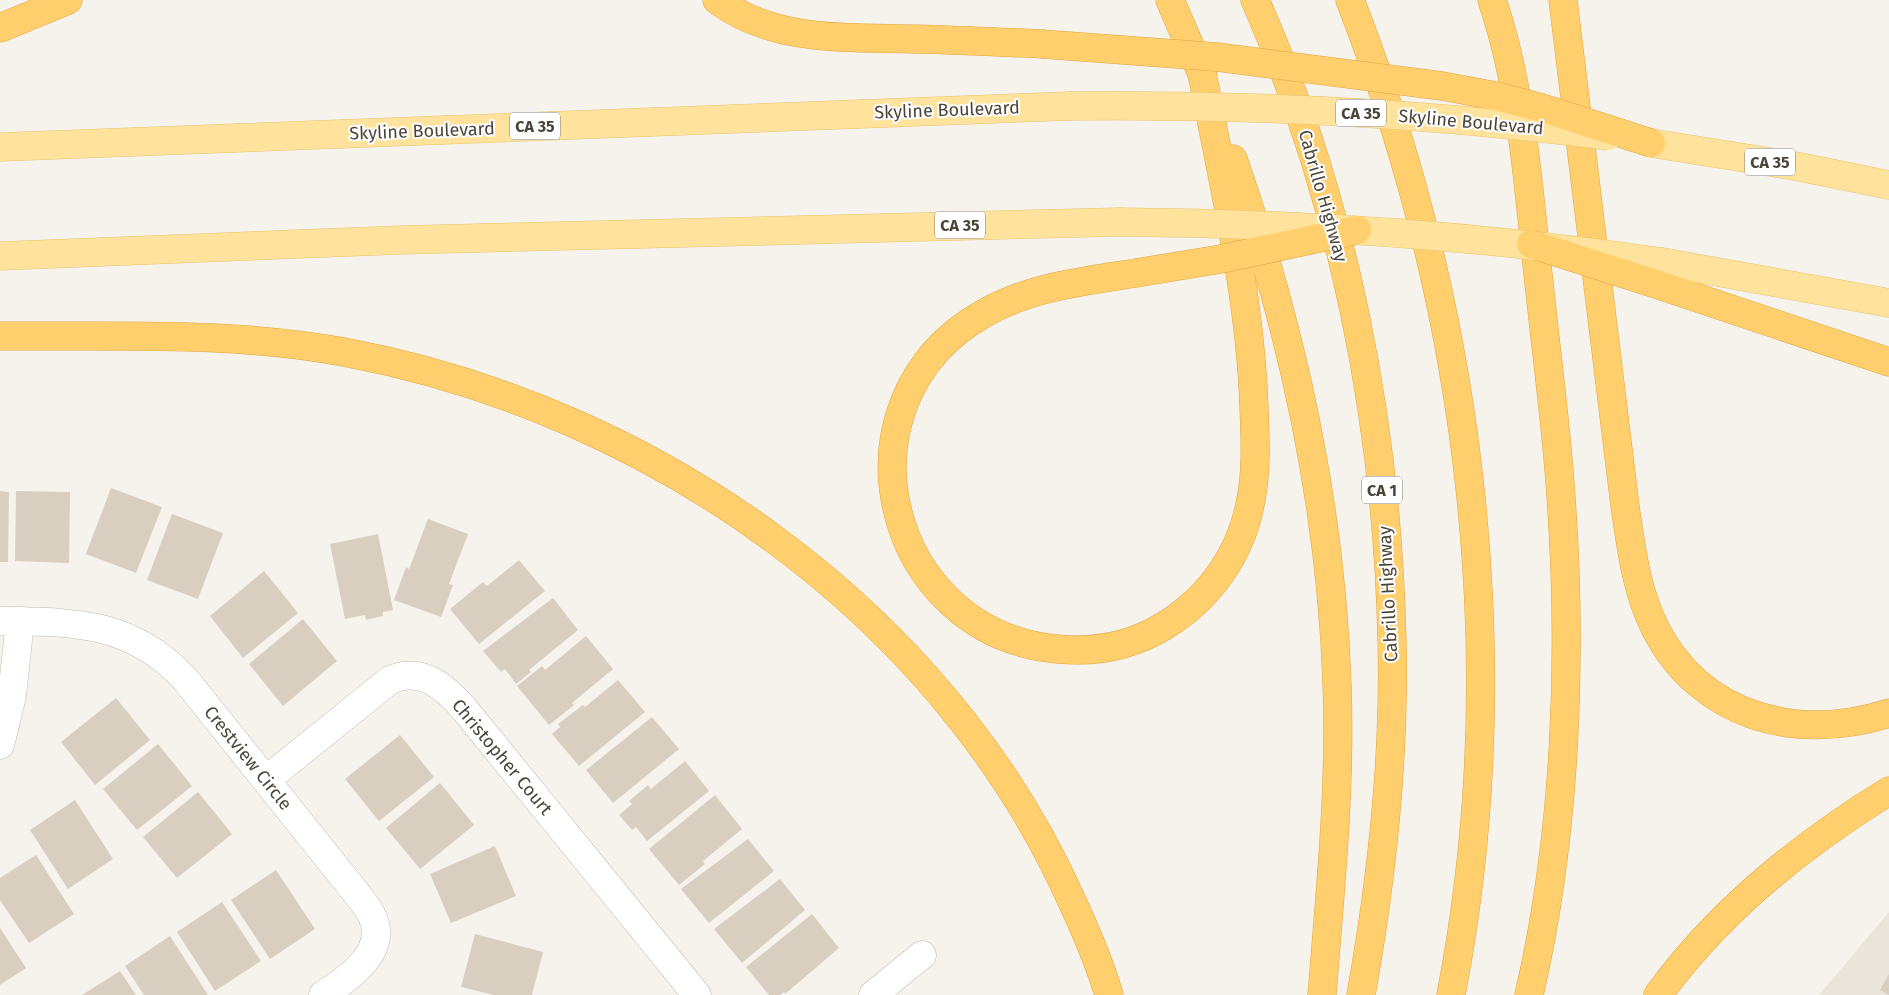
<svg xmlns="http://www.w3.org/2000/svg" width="1889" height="995" font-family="'Fira Sans',sans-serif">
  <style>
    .residential { fill: #eae5da }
    .building { fill: #d8cfc1 }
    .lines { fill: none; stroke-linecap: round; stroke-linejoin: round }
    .street-casing { stroke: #c2bbae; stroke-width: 29 }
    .primary-casing { stroke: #e6c16a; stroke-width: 29 }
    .highway-casing { stroke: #e0a43c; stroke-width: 29 }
    .street { stroke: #fff; stroke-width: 28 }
    .primary { stroke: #ffe39c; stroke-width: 28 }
    .highway { stroke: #ffcf6e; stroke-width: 28 }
    .primary-bridge-casing { stroke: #e6c16a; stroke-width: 29; stroke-linecap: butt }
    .highway-bridge-casing { stroke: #e0a43c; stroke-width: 29; stroke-linecap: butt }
    .primary-bridge { stroke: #ffe39c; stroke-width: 28 }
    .highway-bridge { stroke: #ffcf6e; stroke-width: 28 }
    .labels { text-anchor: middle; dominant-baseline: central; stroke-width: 4; stroke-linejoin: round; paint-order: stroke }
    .shield { fill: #fff; stroke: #817c74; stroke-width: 1 }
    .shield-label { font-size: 16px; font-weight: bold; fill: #4b4439 }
    .street-label { font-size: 18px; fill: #4b4439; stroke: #fff }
  </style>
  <rect width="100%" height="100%" fill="#f6f3ec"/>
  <polygon class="residential" points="1889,912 1889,995 1819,995"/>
  <g class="building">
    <polygon points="111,488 162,507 136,573 86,554"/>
    <polygon points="0,491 9,492 8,562 0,562"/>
    <polygon points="16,491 70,492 69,563 15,561"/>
    <polygon points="172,514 223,533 198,599 147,580"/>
    <polygon points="428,519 468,534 449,584 453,585 441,617 394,600 406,567 409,569"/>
    <polygon points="378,534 393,610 383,612 383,616 366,620 365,615 345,619 330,544"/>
    <polygon points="519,560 545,591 479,644 450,609 483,582 487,586"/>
    <polygon points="264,571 298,613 243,658 210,616"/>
    <polygon points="553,598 578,630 529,670 531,672 516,684 505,669 501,672 483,651"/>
    <polygon points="303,619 337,661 283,706 249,664"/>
    <polygon points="586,636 613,669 572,703 574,705 549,725 517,686 542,666 545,670"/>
    <polygon points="618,680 645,712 579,766 552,734 560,727 558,724 583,705 585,707"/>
    <polygon points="116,698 150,740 95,785 61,742"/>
    <polygon points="652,717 679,749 613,803 586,770"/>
    <polygon points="400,735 434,777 379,821 345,779"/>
    <polygon points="158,744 192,786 137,830 103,789"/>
    <polygon points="685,761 709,791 647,841 636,827 632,830 619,815 632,804 629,801 648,785 651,789"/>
    <polygon points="440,783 474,825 420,869 386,828"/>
    <polygon points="198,792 232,834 177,878 143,837"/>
    <polygon points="715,795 742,829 703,861 705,864 679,885 649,849"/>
    <polygon points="75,800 113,859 68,889 30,830"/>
    <polygon points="748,839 774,871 709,923 681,889"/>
    <polygon points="495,846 516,896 451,923 430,874"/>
    <polygon points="36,855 74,914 29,943 0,900 0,878"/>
    <polygon points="276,870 315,929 270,959 231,900"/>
    <polygon points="780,879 805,910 742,963 714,929"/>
    <polygon points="222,902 261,961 215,991 177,932"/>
    <polygon points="812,914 839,948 785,994 784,992 780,995 769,995 746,967"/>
    <polygon points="0,928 26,968 0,985"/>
    <polygon points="475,934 543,952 532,995 494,995 461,987"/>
    <polygon points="170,936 208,995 144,995 125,966"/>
    <polygon points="120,971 136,995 82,995"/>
    <polygon points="1889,974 1889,995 1880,990"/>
  </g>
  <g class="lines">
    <defs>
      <g id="street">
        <path d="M0,621C74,622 131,621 185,679L349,884C357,894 366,904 372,916C389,951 349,978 323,995"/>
        <polyline points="0,745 12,696 20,621"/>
        <path d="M266,780L390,680C422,666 445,687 465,710L697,995"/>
        <polyline points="873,995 922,955"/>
      </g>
      <g id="primary">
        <polyline points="1651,143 1795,166 1889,185"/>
        <polyline points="0,147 1070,106"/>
        <polyline points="0,256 400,240 1119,222"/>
        <polyline points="1662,262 1889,303"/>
      </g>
      <g id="highway">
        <path d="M717,0C774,43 849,37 916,39C958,40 1000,42 1042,44"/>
        <polyline points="1170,0 1202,74"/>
        <path d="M1255,0C1343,199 1387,422 1392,640C1395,759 1382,878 1361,995"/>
        <path d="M1350,0C1472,313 1515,664 1451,995"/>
        <path d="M1492,0C1523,91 1528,188 1539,283C1546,350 1555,416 1560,483C1573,651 1567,831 1529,995"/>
        <path d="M1563,0L1625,506C1631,547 1636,590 1655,628C1701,718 1797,742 1889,713"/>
        <polyline points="0,28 68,0"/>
        <path d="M1233,159C1292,329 1331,504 1337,684C1341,788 1330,892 1322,995"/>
        <path d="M1136,273C1084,281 1029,287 983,314C828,402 884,633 1057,649C1095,653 1131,646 1164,626C1210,598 1242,553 1251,499C1257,469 1255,437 1254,407C1250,294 1223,183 1202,73"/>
        <polyline points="1665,287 1889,362"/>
        <path d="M0,336C116,337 235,331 349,353C653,411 941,612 1070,897C1085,929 1099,961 1109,995"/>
        <path d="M1658,995C1719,911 1801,845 1889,791"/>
      </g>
    </defs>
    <use href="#street" class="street-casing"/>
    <use href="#primary" class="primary-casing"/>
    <use href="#highway" class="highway-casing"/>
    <use href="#street" class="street"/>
    <use href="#primary" class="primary"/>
    <use href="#highway" class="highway"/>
    <defs>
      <g id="primary-bridge">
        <path d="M1070,106C1250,104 1429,113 1608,136"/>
        <path d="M1119,222C1302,223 1482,236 1662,262"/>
      </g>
      <g id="highway-bridge">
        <polyline points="1042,44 1217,57 1442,86 1496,96 1542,108 1651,143"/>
        <polyline points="1531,244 1665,287"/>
        <polyline points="1136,273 1221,259 1357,230"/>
      </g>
    </defs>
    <use href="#primary-bridge" class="primary-bridge-casing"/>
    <use href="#highway-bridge" class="highway-bridge-casing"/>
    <use href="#primary-bridge" class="primary-bridge"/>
    <use href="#highway-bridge" class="highway-bridge"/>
  </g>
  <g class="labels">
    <g class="shield">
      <rect x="1336" y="99.5" width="50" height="27" rx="4"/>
      <rect x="510" y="112.5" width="50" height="27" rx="4"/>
      <rect x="1745" y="148.5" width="50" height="27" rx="4"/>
      <rect x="935" y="211.5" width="50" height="27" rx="4"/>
      <rect x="1362" y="476.5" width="40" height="27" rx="4"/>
    </g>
    <g class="shield-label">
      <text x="1361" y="113">CA 35</text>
      <text x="535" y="126">CA 35</text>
      <text x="1770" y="162">CA 35</text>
      <text x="960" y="225">CA 35</text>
      <text x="1382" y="490">CA 1</text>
    </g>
    <g class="street-label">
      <text transform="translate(947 110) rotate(-2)">Skyline Boulevard</text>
      <text transform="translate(1471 122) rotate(5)">Skyline Boulevard</text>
      <text transform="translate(422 131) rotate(-2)">Skyline Boulevard</text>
      <text transform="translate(1323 196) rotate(74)">Cabrillo Highway</text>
      <text transform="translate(1388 594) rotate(-93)">Cabrillo Highway</text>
      <text transform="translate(502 757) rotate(50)">Christopher Court</text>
      <text transform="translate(248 758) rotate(51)">Crestview Circle</text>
    </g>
  </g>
</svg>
